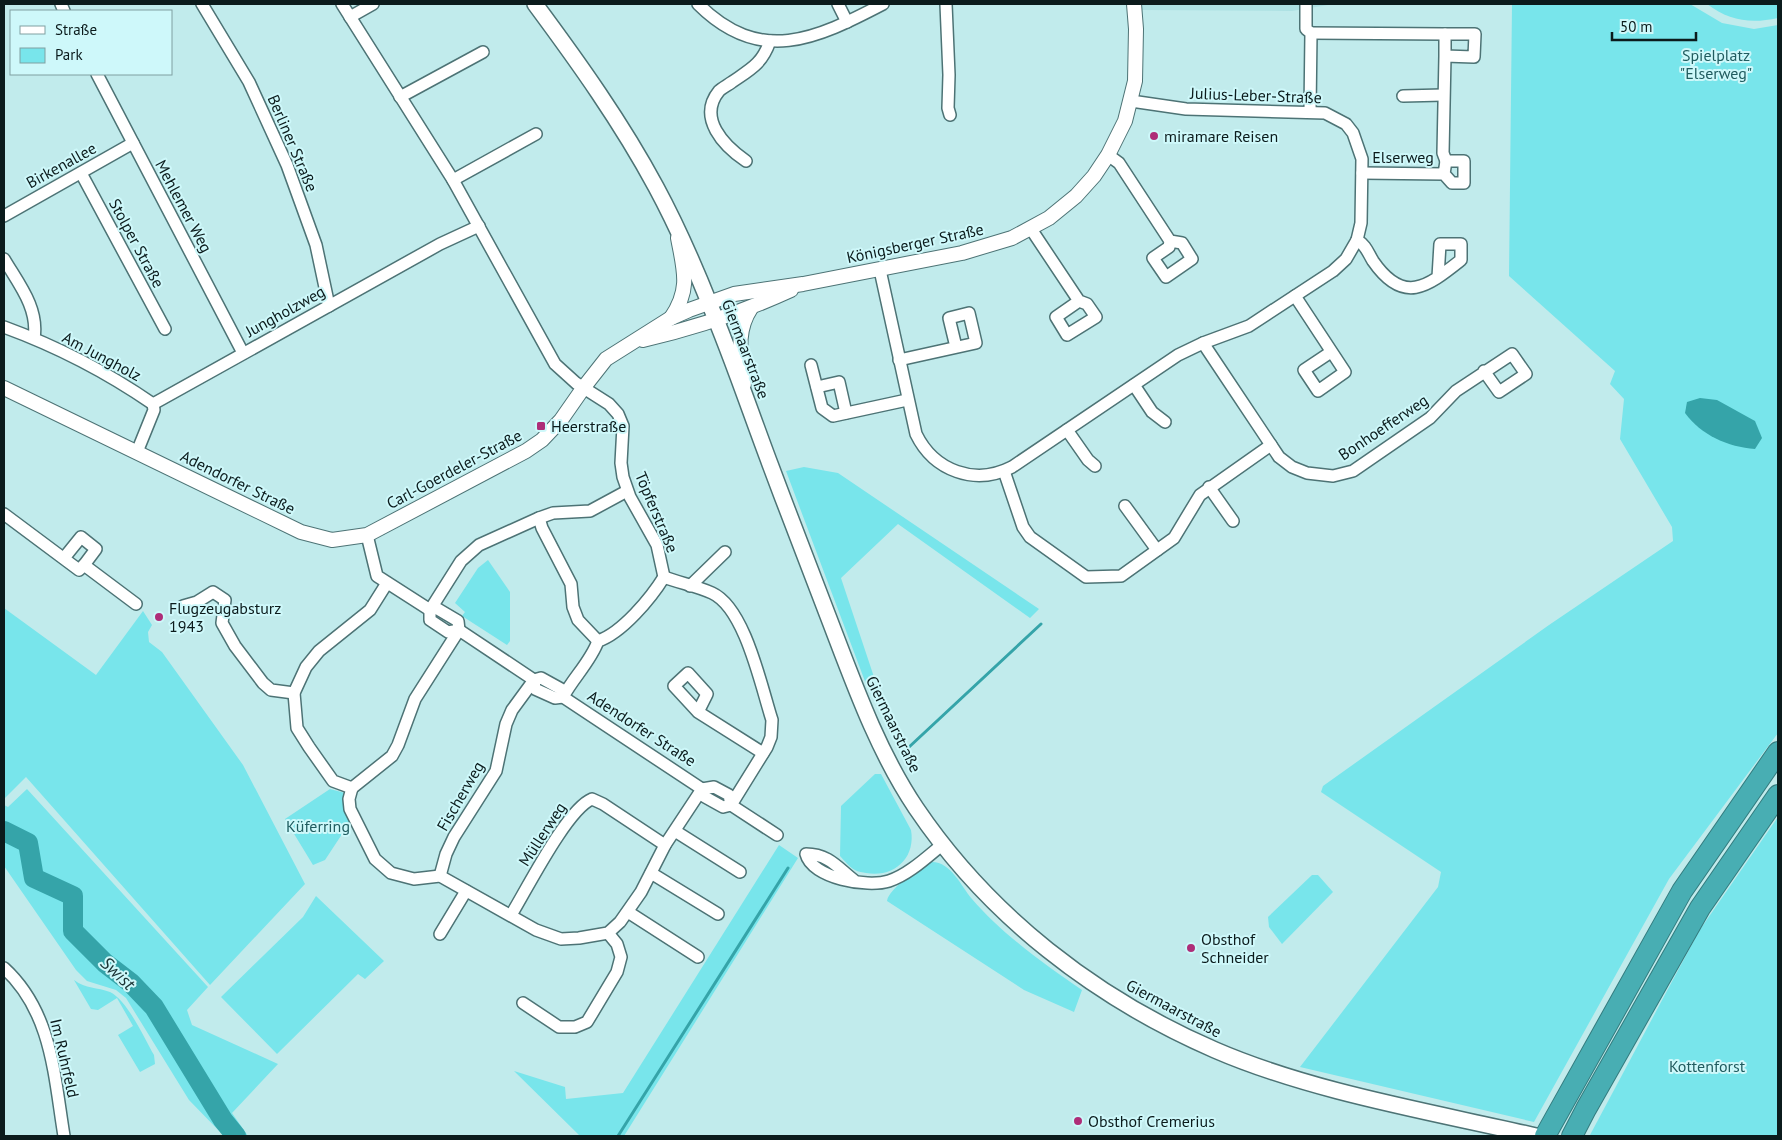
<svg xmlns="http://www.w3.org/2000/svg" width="1782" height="1140" font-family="'PT Sans',sans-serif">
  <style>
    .built { fill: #ade1e3 }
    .green { fill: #78e5eb }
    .water { fill: #35a4a9 }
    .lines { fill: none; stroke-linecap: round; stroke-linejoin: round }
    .stream { stroke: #35a4a9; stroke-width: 3 }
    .river { stroke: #35a4a9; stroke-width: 20 }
    .minor-casing { stroke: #4d7375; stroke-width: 14 }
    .tertiary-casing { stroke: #4d7375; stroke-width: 16 }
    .secondary-casing { stroke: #4d7375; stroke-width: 18 }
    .motorway-casing { stroke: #337b7e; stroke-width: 22 }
    .minor { stroke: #fff; stroke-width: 11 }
    .tertiary { stroke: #fff; stroke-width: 14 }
    .secondary { stroke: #fff; stroke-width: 15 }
    .motorway { stroke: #48aeb3; stroke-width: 20 }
    .poi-dot { fill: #ae2d78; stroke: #cef8fa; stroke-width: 2 }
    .labels { text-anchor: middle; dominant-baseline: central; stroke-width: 4; stroke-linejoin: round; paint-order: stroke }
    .park-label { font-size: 16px; fill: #205c5f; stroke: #cef8fa }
    .street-label { font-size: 16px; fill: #0b1b1c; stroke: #cef8fa }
    .poi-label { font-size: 16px; fill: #0b1b1c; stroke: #cef8fa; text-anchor: start }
    .water-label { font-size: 18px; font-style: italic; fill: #1c3435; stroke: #cef8fa }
  </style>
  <rect width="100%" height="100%" fill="#c1ebec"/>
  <polygon class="built" points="1141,4 1334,4 1292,11 1142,10"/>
  <g class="green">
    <polygon points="1512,4 1690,4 1722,23 1754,29 1778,25 1778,733 1669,879 1534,1122 1300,1067 1438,887 1441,872 1321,792 1323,786 1549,625 1673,541 1672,527 1620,439 1624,399 1610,384 1615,371 1509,276"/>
    <path d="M1707,4H1778V18C1751,24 1729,21 1707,4Z"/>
    <polygon points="804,467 838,473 1039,609 1030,618 898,524 841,578 875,680 866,684 786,471"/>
    <polygon points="488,560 510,592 510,641 507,645 462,616 465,612 455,603 478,568"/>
    <polygon points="4,608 96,675 143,611 152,625 148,632 149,642 162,652 243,765 305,884 210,985 26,777 4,799"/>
    <path d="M875,774H881L911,830C916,858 894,878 866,873C863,872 858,872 855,870C849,867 845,861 840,856L841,806Z"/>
    <polygon points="27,789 208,987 187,1010 192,1025 278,1064 232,1113 248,1136 224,1136 189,1100 126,998 116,990 87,981 76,970 4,866 4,805 8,807"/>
    <polygon points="330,789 345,793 343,807 350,822 325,860 313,865 285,819"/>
    <polygon points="1778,817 1778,1136 1590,1135 1699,931"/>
    <polygon points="779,845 798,858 624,1136 580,1136 514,1071 565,1087 566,1099 623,1093"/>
    <path d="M932,862C951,862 961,886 972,899C1001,933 1045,965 1082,990L1074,1012L1024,990L887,901C889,887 920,870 932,862Z"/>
    <polygon points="1312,875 1318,875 1333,892 1282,944 1269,927 1268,917"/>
    <polygon points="316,896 384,961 365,979 358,974 277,1054 221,997 303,917"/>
    <path d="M74,980C86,989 97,987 110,992C128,1001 144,1038 154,1055L155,1064L140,1072L118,1035L133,1026L117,998L98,1010L91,1009Z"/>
  </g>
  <path class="water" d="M1700,398L1717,400L1755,421L1762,438L1755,449C1728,447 1701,435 1685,413L1687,402Z"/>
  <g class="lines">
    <g class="stream">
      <polyline points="908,748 1041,624"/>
      <polyline points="618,1136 788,868"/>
    </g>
    <polyline class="river" points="4,831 28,843 34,878 73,896 73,931 105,963 131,983 154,1007 223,1120 236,1136"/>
    <defs>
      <g id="minor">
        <polyline points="61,4 64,11"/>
        <polyline points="202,4 249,82 287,165 316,245 329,306"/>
        <polyline points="342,4 453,180 555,364 576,383 609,404 618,414 623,426 621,463 623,477 630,497 657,545 664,577"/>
        <path d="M698,4C760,66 816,39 883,4"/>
        <polyline points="838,4 847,22"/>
        <polyline points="946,4 949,75 948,108 950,115"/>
        <polyline points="1306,4 1306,29 1311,33 1310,111"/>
        <polyline points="350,17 373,4"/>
        <polyline points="1311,33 1445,34"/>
        <polyline points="1445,56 1445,34 1475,34 1474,57 1445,56 1443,153 1446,161"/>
        <polyline points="97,74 243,353"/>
        <polyline points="1403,96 1443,95"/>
        <polyline points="400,97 483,52"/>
        <polyline points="1108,155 1119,163 1170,241 1182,243 1192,259 1166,277 1153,258 1169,247 1170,241"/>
        <path d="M746,161C724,146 697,118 719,91C722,88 728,85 732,82C751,69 762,64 770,41"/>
        <polyline points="81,173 165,329"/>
        <polyline points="1362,173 1444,174 1452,183 1464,183 1464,161 1446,161 1444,174"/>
        <polyline points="453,180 536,134"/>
        <polyline points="4,216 133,143"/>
        <polyline points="1031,229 1079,301 1087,304 1096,317 1067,335 1056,317 1079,301"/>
        <path d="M1357,240C1366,245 1368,253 1373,261C1404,306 1428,286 1461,260V244H1440L1438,277"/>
        <path d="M4,259C18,283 39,308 34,338"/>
        <path d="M880,270L916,434C934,471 975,486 1012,467L1178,355L1203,343L1249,326L1333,271L1346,259L1357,240L1361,223L1362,159L1353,133L1346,124L1325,113L1186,109L1131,101"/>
        <polyline points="1295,296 1345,372 1318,391 1304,370 1331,352"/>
        <path d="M4,327C56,346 108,373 153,404"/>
        <polyline points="1203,343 1279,457 1292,467 1307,473 1333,476 1353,471 1430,418 1456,391 1512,354 1526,374 1499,392 1484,371"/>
        <polyline points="899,360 976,343 969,313 949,318 956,347"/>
        <polyline points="811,365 822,408 833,416 907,400"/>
        <polyline points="1134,385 1152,412 1165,422"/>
        <polyline points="817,387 839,382 846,413"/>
        <polyline points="153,404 440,244 479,226"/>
        <polyline points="1067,430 1088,460 1095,466"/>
        <polyline points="137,452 154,410 153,404"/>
        <polyline points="1004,471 1023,527 1030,537 1086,577 1121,576 1174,538 1200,495 1271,445"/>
        <polyline points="1209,487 1233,521"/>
        <polyline points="1125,506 1157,550"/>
        <polyline points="4,514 79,570 84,565 136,604"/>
        <polyline points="539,518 542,528 571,584 573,607 578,620 598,641"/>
        <polyline points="367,535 377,576 430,610 436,608 458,621 459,630"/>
        <polyline points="64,558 81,537 96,549 84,565"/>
        <path d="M664,577C680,583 697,586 712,593C745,608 761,686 772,720L771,737L767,747L731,805"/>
        <polyline points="690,586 725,552"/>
        <polyline points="183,606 197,602 213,592 225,600 222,623 235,646 263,683 271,690 294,693"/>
        <polyline points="430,610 430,620 448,632 459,630 534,680 535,689 555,698 563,697 702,789 705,797 723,807 731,805 777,835"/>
        <polyline points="430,610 461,561 479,545 539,518 553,513 590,511 627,491"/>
        <polyline points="534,680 541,678 561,689 563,697"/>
        <path d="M563,697C573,678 591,661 598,641C622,633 651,598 664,577"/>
        <polyline points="698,712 707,694 688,673 674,686 698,712 763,753"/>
        <polyline points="352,788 349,799 350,809 375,859 391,873 414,879 440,876 536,930 561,939 579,938 608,933 620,922 641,892 665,845 702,789"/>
        <polyline points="352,788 333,781 309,747 297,728 294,693 306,667 319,651 370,610 387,583"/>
        <polyline points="352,788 392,756 398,745 415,699 459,630"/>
        <polyline points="702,789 714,787 729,795 731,805"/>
        <polyline points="675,831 740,872"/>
        <polyline points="651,873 718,914"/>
        <polyline points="440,876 446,854 454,837 496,771 506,724 512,710 534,680"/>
        <path d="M855,881C838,868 829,854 806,854C812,878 867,888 889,881C908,875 927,857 943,844"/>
        <polyline points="628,912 698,957"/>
        <path d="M511,915C527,889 567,809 592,799L603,804L665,845"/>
        <polyline points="440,934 466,891"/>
        <path d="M4,968C52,1012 54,1075 64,1136"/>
        <polyline points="523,1003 559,1027 575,1027 587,1022 617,972 621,957 617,944 608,933"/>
      </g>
      <g id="tertiary">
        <path d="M671,318C691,289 684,270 678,238"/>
        <path d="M643,340C695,328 743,312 791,290"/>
        <path d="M744,384C741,356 735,332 751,308"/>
        <polyline points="4,388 301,532 332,540 367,535 526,451 542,440 561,420 584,387 606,359 671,318 689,310 734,294 803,284 962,253 1012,238 1049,218 1076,196 1094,176 1108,155 1125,121 1135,81 1136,29 1134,4"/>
      </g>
      <path id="secondary" d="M535,4C578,62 621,122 656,187C676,224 694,265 710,305C732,357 750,411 770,464C789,515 809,566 828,616C853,681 877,750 916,808C989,916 1095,998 1215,1050C1312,1092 1432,1112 1536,1136"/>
      <g id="motorway">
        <polyline points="1545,1136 1682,891 1778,752"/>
        <polyline points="1572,1136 1586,1109 1700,908 1778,795"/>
      </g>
    </defs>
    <use href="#minor" class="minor-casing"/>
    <use href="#tertiary" class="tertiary-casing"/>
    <use href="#secondary" class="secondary-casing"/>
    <use href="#motorway" class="motorway-casing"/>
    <use href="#minor" class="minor"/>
    <use href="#tertiary" class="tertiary"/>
    <use href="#secondary" class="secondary"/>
    <use href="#motorway" class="motorway"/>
  </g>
  <g class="poi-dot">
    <circle cx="1154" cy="136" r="5"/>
    <rect x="536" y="421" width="10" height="10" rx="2.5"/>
    <circle cx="159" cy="617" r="5"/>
    <circle cx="1191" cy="948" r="5"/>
    <circle cx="1078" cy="1121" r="5"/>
  </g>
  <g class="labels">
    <g class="park-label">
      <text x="1716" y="55">Spielplatz<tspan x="1716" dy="18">"Elserweg"</tspan></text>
      <text x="318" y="826">Küferring</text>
      <text x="1707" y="1066">Kottenforst</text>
    </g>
    <g class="street-label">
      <text transform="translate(1256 95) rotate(2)">Julius-Leber-Straße</text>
      <text transform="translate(293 143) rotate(67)">Berliner Straße</text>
      <text x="1403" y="157">Elserweg</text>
      <text transform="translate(61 165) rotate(-29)">Birkenallee</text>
      <text transform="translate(184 206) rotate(62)">Mehlemer Weg</text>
      <text transform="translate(137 243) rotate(62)">Stolper Straße</text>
      <text transform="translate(915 243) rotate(-12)">Königsberger Straße</text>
      <text transform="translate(285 311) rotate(-29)">Jungholzweg</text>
      <text transform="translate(746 349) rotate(69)">Giermaarstraße</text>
      <text transform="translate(102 356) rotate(28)">Am Jungholz</text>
      <text transform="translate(1383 427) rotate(-34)">Bonhoefferweg</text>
      <text transform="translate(454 469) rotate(-28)">Carl-Goerdeler-Straße</text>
      <text transform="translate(238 482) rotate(26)">Adendorfer Straße</text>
      <text transform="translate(657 512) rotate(67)">Töpferstraße</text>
      <text transform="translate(894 724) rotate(64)">Giermaarstraße</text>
      <text transform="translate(642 728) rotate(33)">Adendorfer Straße</text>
      <text transform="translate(460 796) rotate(-60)">Fischerweg</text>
      <text transform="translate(542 834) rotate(-57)">Müllerweg</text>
      <text transform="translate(1174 1008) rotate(28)">Giermaarstraße</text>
      <text transform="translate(65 1058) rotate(77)">Im Ruhrfeld</text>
    </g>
    <g class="poi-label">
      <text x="1164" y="136">miramare Reisen</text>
      <text x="551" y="426">Heerstraße</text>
      <text x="169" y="608">Flugzeugabsturz<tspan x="169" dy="18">1943</tspan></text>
      <text x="1201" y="939">Obsthof<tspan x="1201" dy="18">Schneider</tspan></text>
      <text x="1088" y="1121">Obsthof Cremerius</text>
    </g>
    <g class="water-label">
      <text transform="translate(118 973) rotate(43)">Swist</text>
    </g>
  </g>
  <rect width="1782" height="1140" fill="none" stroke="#0b1b1c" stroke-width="10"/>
  <rect x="10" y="10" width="162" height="65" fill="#cef8fa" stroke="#80a0a1"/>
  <rect x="20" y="26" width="25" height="8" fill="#ffffff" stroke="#80a0a1"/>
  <text x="55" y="35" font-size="15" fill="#0b1b1c">Straße</text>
  <rect x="20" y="48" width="25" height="15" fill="#78e5eb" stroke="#80a0a1"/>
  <text x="55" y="60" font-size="15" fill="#0b1b1c">Park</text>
  <path d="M1612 32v8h84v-8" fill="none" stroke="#0b1b1c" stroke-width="2.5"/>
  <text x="1620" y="32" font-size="15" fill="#0b1b1c" stroke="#cef8fa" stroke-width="4" paint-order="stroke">50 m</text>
</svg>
